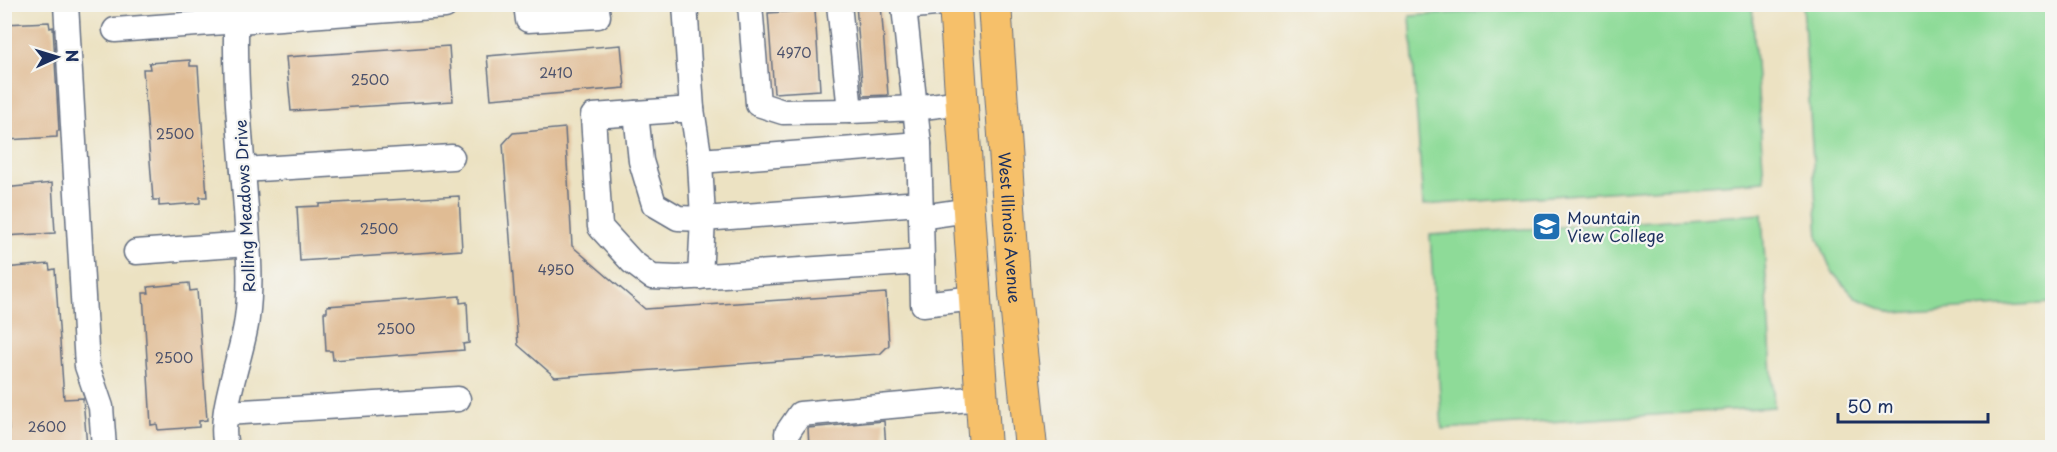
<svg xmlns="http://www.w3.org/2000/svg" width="2057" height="452" font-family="'Playpen Sans',sans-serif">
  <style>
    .green { fill: #8edb98; stroke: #54857b; stroke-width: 1.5 }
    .building { fill: #e0bc94 }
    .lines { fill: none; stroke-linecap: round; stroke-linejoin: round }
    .minor-casing { stroke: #646e81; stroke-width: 27 }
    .major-casing { stroke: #646e81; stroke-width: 34 }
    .minor { stroke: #fff; stroke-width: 24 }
    .major { stroke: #f6c06b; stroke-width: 32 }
    .labels { text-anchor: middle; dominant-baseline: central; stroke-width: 4.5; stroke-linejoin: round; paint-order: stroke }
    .number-label { font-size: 14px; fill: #4c526c }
    .street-label { font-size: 16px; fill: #1b2f5e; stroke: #f6f6f2 }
    .poi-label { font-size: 16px; fill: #1b2f5e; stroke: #f6f6f2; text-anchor: start }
  </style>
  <rect width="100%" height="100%" fill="#f6f6f2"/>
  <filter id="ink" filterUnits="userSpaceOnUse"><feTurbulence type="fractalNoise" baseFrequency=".0167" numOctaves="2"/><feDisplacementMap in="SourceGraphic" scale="12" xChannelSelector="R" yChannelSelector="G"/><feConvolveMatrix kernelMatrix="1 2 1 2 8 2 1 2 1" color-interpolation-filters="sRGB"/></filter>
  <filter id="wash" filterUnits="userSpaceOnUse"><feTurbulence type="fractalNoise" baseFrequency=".008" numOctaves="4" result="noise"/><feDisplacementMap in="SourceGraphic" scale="24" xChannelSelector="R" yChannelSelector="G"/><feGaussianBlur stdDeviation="1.35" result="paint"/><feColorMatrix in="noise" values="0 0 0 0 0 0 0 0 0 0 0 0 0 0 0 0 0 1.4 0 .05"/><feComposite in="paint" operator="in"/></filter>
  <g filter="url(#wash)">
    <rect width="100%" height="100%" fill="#ece2c2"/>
    <g class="green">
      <polygon points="1578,5 1752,5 1764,181 1423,205 1410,16"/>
      <polygon points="1803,5 2052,5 2052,303 1894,313 1856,298 1832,272 1818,238"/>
      <polygon points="1762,214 1774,407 1442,429 1430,235"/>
    </g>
    <g id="blocks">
      <g class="building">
        <polygon points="856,4 881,4 888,95 863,96"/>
        <polygon points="815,10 820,90 774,93 768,13"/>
        <polygon points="49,22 50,28 53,27 59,131 57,131 57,137 6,140 4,24"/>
        <polygon points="621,45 625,88 491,99 487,56"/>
        <polygon points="449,46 453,101 291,111 286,57"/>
        <polygon points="190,60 190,66 198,66 207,197 200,197 200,203 159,206 159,200 153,200 143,69 150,69 149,63"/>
        <polygon points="565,128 572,246 645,309 886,293 889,345 880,354 555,377 518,345 503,144 513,133"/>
        <polygon points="52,183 55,233 4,236 4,188"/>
        <polygon points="459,196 462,250 300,261 297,207 319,206 319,204"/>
        <polygon points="49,264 50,270 55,269 64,399 83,398 87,447 10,447 4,364 4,268"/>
        <polygon points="189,283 190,291 197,290 207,420 199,421 199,427 158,430 157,424 151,425 143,293 149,293 148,287"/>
        <polygon points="460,296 460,303 467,302 469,343 463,344 464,350 333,360 332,351 326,351 324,312 327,312 327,306"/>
        <polygon points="884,421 886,447 809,447 808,428"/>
      </g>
    </g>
  </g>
  <g filter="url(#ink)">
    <use href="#blocks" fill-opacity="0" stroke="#646e81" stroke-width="1.5"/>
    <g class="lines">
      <defs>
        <g id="minor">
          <polyline points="66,4 87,366 101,407 104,448"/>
          <polyline points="526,4 528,20 598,16 596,4"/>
          <polyline points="685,4 692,109"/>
          <polyline points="750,4 758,104 783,112 850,111"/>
          <polyline points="839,4 850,111 915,108 919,144"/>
          <polyline points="903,4 904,7 935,4"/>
          <polyline points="904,7 915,108 962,102"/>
          <polyline points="115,30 445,6"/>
          <polyline points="636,113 641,161 654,204 678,218 703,219 920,203"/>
          <polyline points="243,170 452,157"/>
          <polyline points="969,210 921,217 919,144 700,161 692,109 593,116 600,227 632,262 652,277 677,278 922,262 923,304 975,298"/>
          <polyline points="921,217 922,262"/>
          <polyline points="136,252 248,244"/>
          <polyline points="700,277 703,219 700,161"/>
          <polyline points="226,413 458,399"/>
          <path d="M227,448C215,419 244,351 247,318C252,282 248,246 246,209C241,141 233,73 237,4"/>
          <polyline points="788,448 787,433 800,414 982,398"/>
        </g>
        <g id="major">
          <polyline points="955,4 985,448"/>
          <path id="s1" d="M995,4L1015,294L1031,448"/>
        </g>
      </defs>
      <use href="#minor" class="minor-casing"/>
      <use href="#major" class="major-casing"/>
      <use href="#minor" class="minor"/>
      <use href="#major" class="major"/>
    </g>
  </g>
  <defs>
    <symbol id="university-square" viewBox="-11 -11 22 22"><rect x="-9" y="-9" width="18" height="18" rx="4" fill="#1f6fb2" stroke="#f6f6f2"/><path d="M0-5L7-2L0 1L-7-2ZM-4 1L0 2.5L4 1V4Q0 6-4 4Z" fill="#fff"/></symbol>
  </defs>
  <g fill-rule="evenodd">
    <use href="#university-square" x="1530" y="210" width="33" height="33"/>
  </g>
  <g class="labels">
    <g class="number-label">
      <text x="794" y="52">4970</text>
      <text x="556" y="72">2410</text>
      <text x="370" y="79">2500</text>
      <text x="175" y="133">2500</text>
      <text x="379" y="228">2500</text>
      <text x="556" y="269">4950</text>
      <text x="396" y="328">2500</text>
      <text x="174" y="357">2500</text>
      <text x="47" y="426">2600</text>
    </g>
    <g class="street-label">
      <text transform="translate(244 206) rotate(-93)">Rolling Meadows Drive</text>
      <text stroke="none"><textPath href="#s1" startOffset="224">West Illinois Avenue</textPath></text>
    </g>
    <g class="poi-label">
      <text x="1567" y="217">Mountain<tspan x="1567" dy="18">View College</tspan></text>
    </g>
  </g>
  <rect width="2057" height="452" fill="none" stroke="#f6f6f2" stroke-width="24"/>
  <g transform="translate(57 57) rotate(86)" stroke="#f6f6f2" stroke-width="4.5" paint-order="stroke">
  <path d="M0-4.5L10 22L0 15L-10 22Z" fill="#1b2f5e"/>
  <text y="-9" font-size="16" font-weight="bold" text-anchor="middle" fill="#1b2f5e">N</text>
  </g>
  <path d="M1838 413v9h150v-9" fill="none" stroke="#1b2f5e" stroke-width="3"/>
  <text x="1847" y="413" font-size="18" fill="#1b2f5e" stroke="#f6f6f2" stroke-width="4.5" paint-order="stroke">50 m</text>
</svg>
